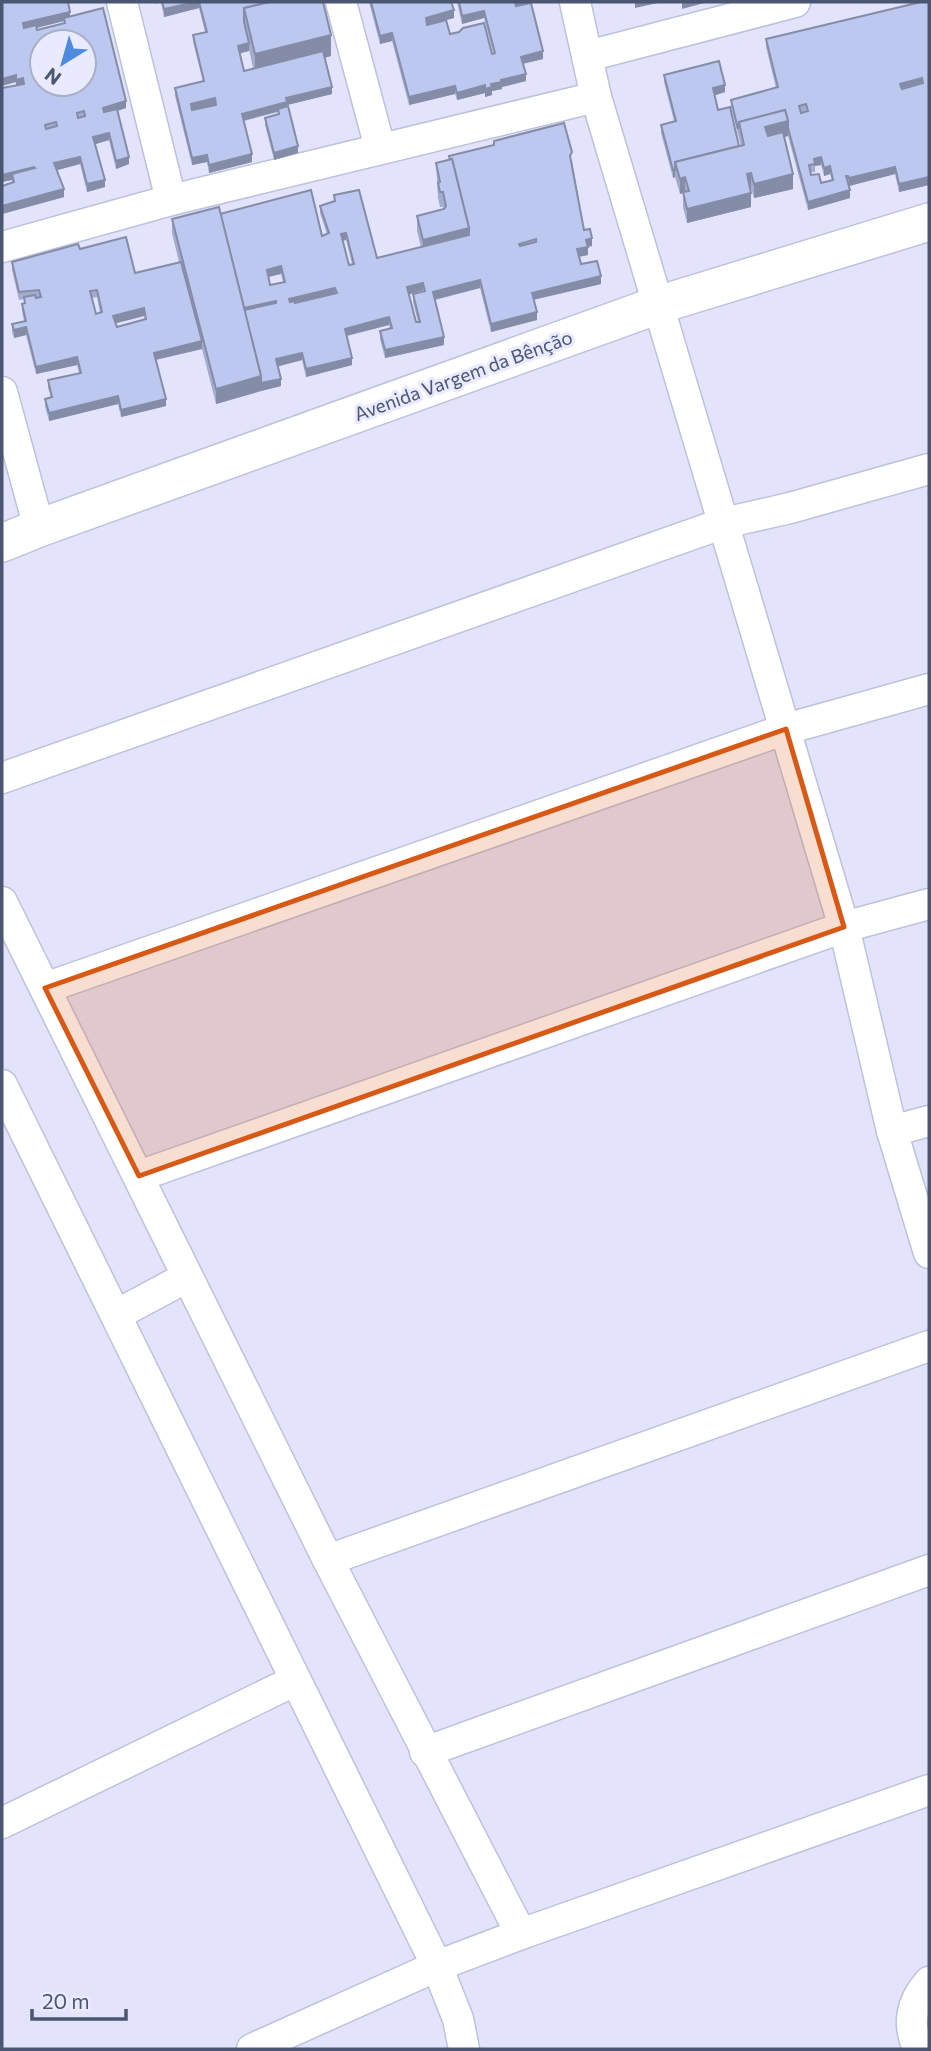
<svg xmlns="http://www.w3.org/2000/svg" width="931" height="2051" font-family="Commissioner,sans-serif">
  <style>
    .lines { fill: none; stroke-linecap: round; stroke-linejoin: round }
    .minor-casing { stroke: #bcc2dc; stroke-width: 33 }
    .tertiary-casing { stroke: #bcc2dc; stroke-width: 40 }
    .minor { stroke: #fff; stroke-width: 30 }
    .tertiary { stroke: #fff; stroke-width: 37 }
    .wall { fill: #a2acce; fill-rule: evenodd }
    .shaded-wall { fill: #848ca7 }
    .building { fill: #bcc8ef; stroke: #848ca7; stroke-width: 2; fill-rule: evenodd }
    .marked { fill: #d85916; fill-opacity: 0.2; stroke: #d85916; stroke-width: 5; stroke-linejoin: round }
    .labels { text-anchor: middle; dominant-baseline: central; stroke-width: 6; stroke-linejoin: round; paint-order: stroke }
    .street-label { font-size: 19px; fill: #4a5672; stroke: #e9eafe }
  </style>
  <rect width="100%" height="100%" fill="#e3e4fb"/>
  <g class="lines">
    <defs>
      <g id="minor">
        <polyline points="122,2 171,200"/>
        <polyline points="341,2 380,148"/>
        <polyline points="575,2 596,97 844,927 892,1131 929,1253"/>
        <polyline points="588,56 795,2"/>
        <polyline points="2,247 171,200 596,97"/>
        <polyline points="2,392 39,528"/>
        <polyline points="2,778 724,523 790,508 929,469"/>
        <polyline points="2,902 328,1560 521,1934"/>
        <polyline points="45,988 786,729 929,689"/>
        <polyline points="2,1085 437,1966 458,2019 464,2049"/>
        <polyline points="892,1131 929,1121"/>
        <polyline points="139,1176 844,927 929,904"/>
        <polyline points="116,1315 187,1277"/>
        <polyline points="328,1560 929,1346"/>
        <polyline points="425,1752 929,1570"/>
        <polyline points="2,1823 294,1681"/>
        <polyline points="252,2049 437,1966 521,1934 929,1790"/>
        <path d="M918,2049C907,2023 911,2003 929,1982"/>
      </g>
      <polyline id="tertiary" points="2,543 39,528 658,305 929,222"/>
    </defs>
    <use href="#minor" class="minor-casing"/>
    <use href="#tertiary" class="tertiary-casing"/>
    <use href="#minor" class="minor"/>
    <use href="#tertiary" class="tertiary"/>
  </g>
  <g class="wall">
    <path d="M2,2L70,17L126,108L118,111L129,164L116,169L109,140L95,144L105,187L87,192L80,164L57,170L64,197L2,214V186L12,183V180L2,182V88L16,85ZM64,21V23L37,30V28ZM84,42V84H42Z"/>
    <path d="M154,2H323L331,56L325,58L332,94L287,105L298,153L274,160L265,125V118L278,114V112L244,121L252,162L209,173L207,162L192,165L175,96V88L203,81L193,42V35L205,32L199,8L164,17L161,2L154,4ZM249,49L253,68L244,71L239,53L249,51Z"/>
    <polygon points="369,2 451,2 454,18 427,25 450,34 492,54 493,53 484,18 462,24 457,2 528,2 543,59 523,64 526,81 502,87 502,89 492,91 492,95 485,97 485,93 457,100 455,94 409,105 392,41 380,44"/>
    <path d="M929,2V185L899,192L895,174L849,186L848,183L850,198L808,210L788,136L784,137L793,189L754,198L751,188H750L751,207L687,223L683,207V193L680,194L675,177L673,178L661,133V125L674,121L664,82V75L725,92L715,95L718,110L739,146H741L731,107V100L776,88L766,47V39ZM821,165L824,176L830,174L832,180L821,183L811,175V172H815V166Z"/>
    <path d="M494,141L572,160L584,230L592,246L588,247V255L579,257L581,264L601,284L533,300L537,320L491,332L480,288L435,300L444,345L385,358L380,339V331L390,329L389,325L347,336L352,365L306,377L302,360L278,366L281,386L261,391L216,404L202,349L156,360L166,406L121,417L118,404L49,421L45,406V399L51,397L48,388V380L79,373L77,365L36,374L26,335L14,338L12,332V324L24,321L22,311V304H24V299L19,300L12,270V262L80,249L135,273L179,262L172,233V219L220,214L322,236L327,234L320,213V206L334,202V195L377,258L421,247L417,231V216L444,209L443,207H440L438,198L436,163L449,160V156L494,145ZM346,240L352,264L349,265L343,241ZM281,274L283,282L270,285L269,277ZM423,290L424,292L413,294V302L418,322H416L409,294ZM97,297L100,313L96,314L92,298ZM144,316L145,320L117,327L116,323Z"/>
  </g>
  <g class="shaded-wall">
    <polygon points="196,2 199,2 199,8 164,17 164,9"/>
    <polygon points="520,2 528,2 528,7 515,10 515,3"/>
    <polygon points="635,2 662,2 635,8"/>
    <polygon points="682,2 708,2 682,9"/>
    <polygon points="454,10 454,18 426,25 426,18"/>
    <polygon points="484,11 484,18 462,24 462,16"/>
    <polygon points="70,12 70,20 64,18 64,21 23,31 23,23"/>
    <polygon points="392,33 392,41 380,44 380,36"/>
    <polygon points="331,35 331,56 255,75 255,54"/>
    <polygon points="249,43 249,51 238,54 238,46"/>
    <polygon points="543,51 543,59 521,64 521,57"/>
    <polygon points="526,74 526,81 502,87 502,89 492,91 492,95 485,97 485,89 491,84 501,80"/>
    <polygon points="16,75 16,82 2,86 2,79"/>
    <polygon points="23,78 23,85 16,87 16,80"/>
    <polygon points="922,78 922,86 900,91 900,84"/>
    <polygon points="485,85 485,93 457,100 457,93"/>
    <polygon points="725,85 725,92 713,96 713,88"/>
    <polygon points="455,86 455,94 409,105 409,97"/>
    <polygon points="332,87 332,94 287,105 287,109 242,121 242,114 286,98"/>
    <polygon points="215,98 215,105 191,111 191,104"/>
    <polygon points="126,101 126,108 103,115 103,108"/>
    <polygon points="788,121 788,136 765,142 740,129"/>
    <polygon points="109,133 109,140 93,145 93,137"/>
    <polygon points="298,146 298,153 274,160 274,153"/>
    <polygon points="252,154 252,162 209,173 209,165"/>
    <polygon points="207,155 207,162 192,165 192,158"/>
    <polygon points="80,157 80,164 54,171 54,163"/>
    <polygon points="129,157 129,164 116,169 116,161"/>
    <polygon points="821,157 821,165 814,166 814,159"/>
    <polygon points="830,166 830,174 824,176 824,168"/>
    <polygon points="34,167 34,174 12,174 12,180 2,182 2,175"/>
    <polygon points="895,167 895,174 849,186 849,178"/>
    <polygon points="673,170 675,170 675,177 673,178"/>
    <polygon points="751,173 751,188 747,189 747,174"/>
    <polygon points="793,174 793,189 754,198 754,184"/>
    <polygon points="685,177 685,192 680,194 680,179"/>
    <polygon points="929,177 929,185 899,192 899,184"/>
    <polygon points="105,180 105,187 87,192 87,184"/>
    <polygon points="64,189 64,197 2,214 2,206"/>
    <polygon points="850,190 850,198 808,210 808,202"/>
    <polygon points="751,193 751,207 687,223 687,209"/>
    <polygon points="469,228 469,243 423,254 423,240"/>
    <polygon points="346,233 346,240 341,241 341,234"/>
    <polygon points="592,238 592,246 586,247 586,240"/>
    <polygon points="588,247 588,255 577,257 577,249"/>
    <polygon points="281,266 281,274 267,277 267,270"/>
    <polygon points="601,276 601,284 532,300 532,293"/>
    <polygon points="480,280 480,288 433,300 433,292"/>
    <polygon points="423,283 423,290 407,295 407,287"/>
    <polygon points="335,288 335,296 289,307 289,299"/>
    <polygon points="276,301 276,308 244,316 242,309"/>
    <polygon points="144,308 144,316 113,324 113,316"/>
    <polygon points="537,312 537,320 491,332 491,324"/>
    <polygon points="389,317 389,325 345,336 345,329"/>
    <polygon points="26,327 26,335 14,338 14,330"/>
    <polygon points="444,337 444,345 385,358 385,350"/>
    <polygon points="202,341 202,349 154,360 154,353"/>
    <polygon points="302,353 302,360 276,367 276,359"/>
    <polygon points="77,357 77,365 36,374 36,367"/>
    <polygon points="352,358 352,365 306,377 306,369"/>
    <polygon points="261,376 281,379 281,386 261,391 216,404 216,389"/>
    <polygon points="118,396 118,404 49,421 49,413"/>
    <polygon points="166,399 166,406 121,417 121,410"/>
  </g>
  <g class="building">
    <path d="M2,2H68L70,12L23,23L24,28L36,25L37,30L65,23L64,18L103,8L126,101L103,108L104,112L117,109L129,157L116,161L109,133L93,137L105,180L87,184L80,157L54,163L64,189L2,206V186L14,182L12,174L35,168L34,167L2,175V88L24,84L23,78L16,80V75L2,79ZM42,42H84V84H42ZM84,111L85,116L78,118L77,113ZM56,122L57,126L46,129L45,125Z"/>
    <polygon points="162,2 196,2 164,9"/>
    <path d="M199,2H270L244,8V22L249,43L238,46L244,71L323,51L332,87L286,98L287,102L242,114L252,154L209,165L207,155L192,158L175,88L204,81L193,35L207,32ZM215,98L216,105L192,110L191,104Z"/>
    <polygon points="270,2 323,2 331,35 255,54 244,8"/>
    <polygon points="371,2 451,2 454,10 426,18 427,25 446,20 450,34 459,32 463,28 484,23 492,54 495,53 484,11 462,16 459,2 520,2 515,3 516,6 531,3 543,51 521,57 526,74 501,80 502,82 491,84 492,87 485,89 485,85 457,93 455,86 409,97 392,33 380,36"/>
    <path d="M921,2H929V177L899,184L895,167L849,178L848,176H846L850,190L808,202L788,128V121L785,110L739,122L738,129L731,100L778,87L766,39ZM922,78L923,83L902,89L900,84ZM806,104L808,111L801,113L799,106ZM821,157L824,168L830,166L833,180L821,183L819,174L811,175L809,165L815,164L814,159Z"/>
    <polygon points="719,61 725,85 713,88 718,110 730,107 739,146 675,162 675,170 673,170 661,125 676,121 664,75"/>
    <polygon points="288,106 298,146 274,153 265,118 279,114 278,109"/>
    <polygon points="785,110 788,121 765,127 768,136 783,132 793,174 754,184 751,173 747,174 751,193 687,209 683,192 689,191 685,177 680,179 675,162 744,145 739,122"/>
    <path d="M564,123L572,152L570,156L584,230L590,229L592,238L586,240L588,247L577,249L581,264L597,261L601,276L532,293L537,312L491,324L480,280L433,292L444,337L385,350L380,331L392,328L389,317L345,329L352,358L306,369L302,353L276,359L281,379L261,383V376L244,310L276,303V301L244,308L220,214L311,190L322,236L329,233L320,206L335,201L334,195L359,190L377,258L469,235V228L452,159L450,160L449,156L494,145V141ZM346,233L354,264L349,265L341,234ZM536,239V242L520,246L519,244ZM281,266L285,282L270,285L267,270ZM423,283L425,291L413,294L420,322H416L407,287ZM335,288L337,293L295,303V301L290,302L289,299Z"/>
    <polygon points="452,159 469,228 423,240 417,216 444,209 446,206 443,192 440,192 438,183 440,182 436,163"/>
    <polygon points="219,207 261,376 216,389 172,219"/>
    <path d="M126,237L135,273L181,262L202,341L154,353L166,399L121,410L118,396L49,413L45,399L52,397L48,380L81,373L77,357L36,367L26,327L14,330L12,324L26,321L22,304L25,303L24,297L35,295L36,298L41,297L39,290L19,292L12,262L78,244L80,249ZM97,290L102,312L96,314L90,291ZM144,308L146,319L117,327L113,316Z"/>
  </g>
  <path class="marked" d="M786,729L844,927L139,1176L45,988Z"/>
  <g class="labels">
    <g class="street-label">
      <text transform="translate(463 375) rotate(-20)">Avenida Vargem da Bênção</text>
    </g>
  </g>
  <rect width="931" height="2051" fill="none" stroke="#4a5672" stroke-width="7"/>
  <g transform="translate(63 63) rotate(217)"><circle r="33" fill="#e9eafe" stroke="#a9afc6" stroke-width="2"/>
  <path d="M0-5L12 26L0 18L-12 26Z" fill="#4d8be0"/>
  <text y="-10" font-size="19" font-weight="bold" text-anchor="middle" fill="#4a5672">N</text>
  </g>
  <path d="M32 2009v10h94v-10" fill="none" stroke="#4a5672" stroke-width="3.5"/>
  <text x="42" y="2009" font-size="21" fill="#4a5672" stroke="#e9eafe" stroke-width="5" paint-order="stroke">20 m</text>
</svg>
